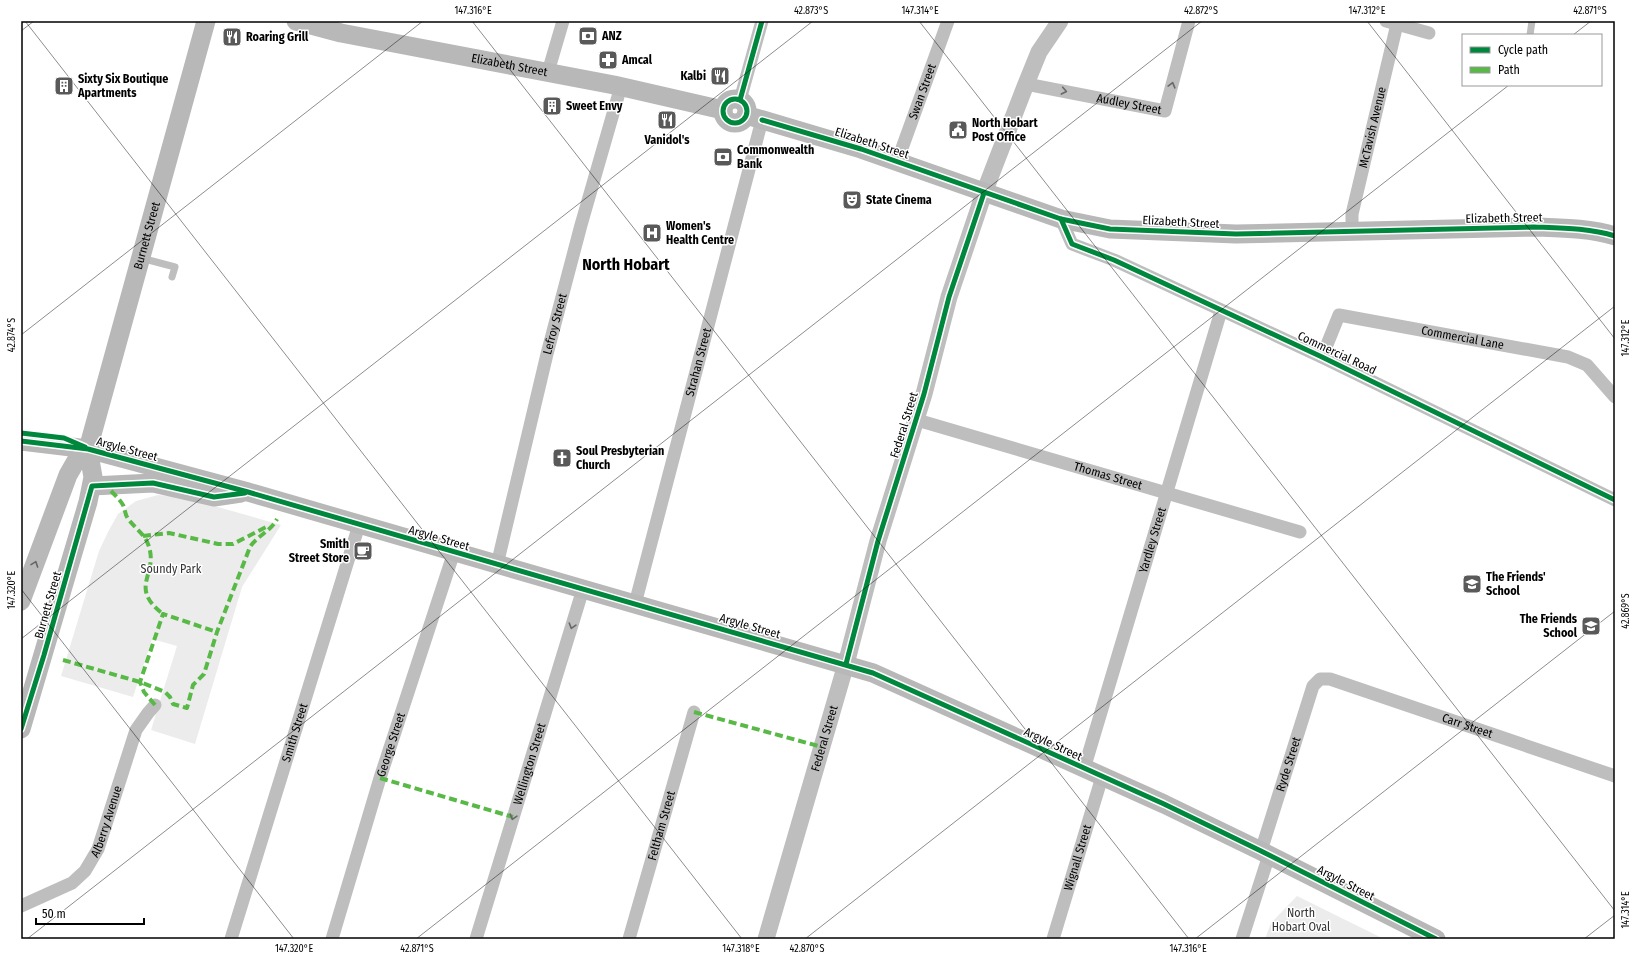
<svg xmlns="http://www.w3.org/2000/svg" width="1636" height="960" font-family="'Fira Sans Condensed',sans-serif">
  <style>
    .green { fill: #ececec }
    .lines { fill: none; stroke-linecap: round; stroke-linejoin: round }
    .service { stroke: #bebebe; stroke-width: 7 }
    .minor { stroke: #bebebe; stroke-width: 13 }
    .tertiary { stroke: #bebebe; stroke-width: 17 }
    .secondary { stroke: #b8b8b8; stroke-width: 19 }
    .quiet { stroke: #58b947; stroke-width: 4; stroke-dasharray: 8 4; stroke-linecap: butt }
    .cycleway-casing { stroke: #fff; stroke-width: 8 }
    .cycleway { stroke: #00873e; stroke-width: 5 }
    .oneway { stroke: #686868 }
    .oneway2 { stroke: #656565 }
    .ticks { fill: none; stroke: #000; stroke-width: 1; stroke-opacity: 0.45 }
    .labels { text-anchor: middle; dominant-baseline: central; stroke-width: 3; stroke-linejoin: round; paint-order: stroke }
    .poi-label { font-size: 12px; font-weight: bold; fill: #000; stroke: #fff; text-anchor: start }
    .street-label { font-size: 12px; fill: #000; stroke: #fff }
    .park-label { font-size: 12px; fill: #333; stroke: #fff }
    .district-label { font-size: 16px; font-weight: bold; fill: #000; stroke: #fff }
    .neatline { fill: none; stroke: #000; stroke-width: 1.5 }
    .ticks-label { font-size: 10px; text-anchor: middle; fill: #000 }
  </style>
  <rect width="100%" height="100%" fill="#fff"/>
  <g class="green">
    <polygon points="158,495 183,497 281,525 242,587 195,744 151,730 177,646 152,639 133,697 61,676 99,551 109,530 118,514 136,501"/>
    <polygon points="1297,896 1384,939 1265,939 1271,923"/>
  </g>
  <g class="lines">
    <g class="service">
      <polyline points="1530,35 1532,21"/>
      <polyline points="141,258 175,267 172,277"/>
    </g>
    <g class="minor">
      <polyline points="1386,21 1429,33"/>
      <polyline points="548,72 563,21"/>
      <path id="s1" d="M1026,84L1165,111L1189,21"/>
      <polyline points="740,100 762,21"/>
      <path id="s2" d="M897,162L948,21"/>
      <polyline points="1061,219 1072,244 1114,260 1322,357 1615,500"/>
      <path id="s3" d="M1352,232V214L1397,24"/>
      <path id="s4" d="M1322,357L1339,315L1568,357L1587,365L1615,397"/>
      <path id="s5" d="M917,420L1300,532"/>
      <path id="s6" d="M497,565L547,354L581,225L621,86"/>
      <path id="s7" d="M635,604L762,120"/>
      <path id="s8" d="M1084,769L1221,311"/>
      <path id="s9" d="M1261,851L1313,686L1320,679H1330L1615,776"/>
      <path id="s10" d="M21,906L72,883L85,871L98,849L136,730L148,713L155,705"/>
      <path id="s11" d="M231,939L359,525"/>
      <path id="s12" d="M332,939L380,778L454,552"/>
      <path id="s13" d="M476,939L583,589"/>
      <path id="s14" d="M629,939L694,712"/>
      <path id="s15" d="M1053,939L1102,777"/>
      <polyline points="1242,939 1269,855"/>
    </g>
    <path class="tertiary" id="s16" d="M766,939L846,664L878,541L924,394L949,297L984,193L1026,84L1039,52L1060,21"/>
    <g class="secondary">
      <path id="s17" d="M296,21L341,33L614,85L723,110"/>
      <circle cx="735" cy="111" r="12"/>
      <path d="M746,115L861,149L1061,219L1110,229L1236,234L1534,227C1561,228 1589,228 1615,236"/>
      <polyline points="21,441 88,449 248,492 873,673 1164,804 1261,851 1436,939"/>
      <polyline points="92,486 153,483 214,497 241,493"/>
      <polyline points="21,601 68,475 76,461 88,449"/>
      <path id="s18" d="M21,729L88,502L93,477L88,449L206,21"/>
    </g>
    <g class="quiet">
      <path d="M111,491C115,495 120,500 123,505C125,509 125,514 127,517C133,527 144,533 148,544C160,575 127,586 163,614"/>
      <polyline points="143,536 169,533 218,544 233,544 268,526"/>
      <path d="M63,660L140,682L165,692L170,697L173,704L187,708L193,685L204,674L217,632L250,547C257,536 271,531 277,519"/>
      <polyline points="155,705 144,692 140,682 163,614 217,632"/>
      <polyline points="694,712 822,747"/>
      <polyline points="380,778 513,817"/>
    </g>
    <defs>
      <g id="cycleway">
        <circle cx="735" cy="111" r="12"/>
        <polyline points="740,100 762,21"/>
        <path d="M762,120L861,149L1061,219L1110,229L1236,234L1534,227C1561,228 1589,228 1615,236"/>
        <polyline points="1061,219 1072,244 1114,260 1322,357 1615,500"/>
        <polyline points="21,433 64,438 85,447"/>
        <polyline points="21,441 88,449 248,492 873,673 1164,804 1261,851 1436,939"/>
        <polyline points="846,664 878,541 924,394 949,297 984,193"/>
        <polyline points="21,729 44,655 92,486 153,483 214,497 245,493"/>
      </g>
    </defs>
    <use href="#cycleway" class="cycleway-casing"/>
    <use href="#cycleway" class="cycleway"/>
  </g>
  <defs><path id="oneway-chevron" d="M-2-3.5L2.5 0L-2 3.5" fill="none" stroke-width="1.6" stroke-linecap="round" stroke-linejoin="round"/></defs>
  <g class="oneway">
    <use href="#oneway-chevron" transform="translate(1172 85) rotate(-75)"/>
    <use href="#oneway-chevron" transform="translate(1064 91) rotate(11)"/>
    <use href="#oneway-chevron" transform="translate(572 626) rotate(107)"/>
    <use href="#oneway-chevron" transform="translate(513 817) rotate(107)"/>
  </g>
  <use class="oneway2" href="#oneway-chevron" transform="translate(35 564) rotate(-70)"/>
  <path class="ticks" d="M25,21L742,939M472,21L1189,939M919,21L1615,911M1367,21L1615,339M21,31L34,21M1573,35L1591,21M21,335L423,21M21,589L294,939M21,639L813,21M27,939L1202,21M416,939L1509,85M805,939L1615,306M1195,939L1615,611M1584,939L1615,915"/>
  <defs>
    <symbol id="bank-square" viewBox="-11 -11 22 22"><rect x="-9" y="-9" width="18" height="18" rx="4" fill="#595959" stroke="#fff"/><path d="M-6-4H6V4H-6ZM0-2.3a2.3 2.3 0 1 0 0 4.6a2.3 2.3 0 1 0 0-4.6Z" fill="#fff"/></symbol>
    <symbol id="restaurant-square" viewBox="-11 -11 22 22"><rect x="-9" y="-9" width="18" height="18" rx="4" fill="#595959" stroke="#fff"/><path d="M-5-6h1v4h1v-4h1v4h1v-4h1v5L-1.5 .5V6h-2V.5L-5-1ZM5-6V6H3V1.5H1.5Q1.5-4 5-6Z" fill="#fff"/></symbol>
    <symbol id="pharmacy-square" viewBox="-11 -11 22 22"><rect x="-9" y="-9" width="18" height="18" rx="4" fill="#595959" stroke="#fff"/><path d="M-2-6h4v4h4v4h-4v4h-4v-4h-4v-4h4Z" fill="#fff"/></symbol>
    <symbol id="building-square" viewBox="-11 -11 22 22"><rect x="-9" y="-9" width="18" height="18" rx="4" fill="#595959" stroke="#fff"/><path d="M-4-6H4V6H1V3H-1V6H-4ZM-2.5-4.3h1.7v1.8h-1.7ZM.8-4.3h1.7v1.8H.8ZM-2.5-1h1.7V.8h-1.7ZM.8-1h1.7V.8H.8Z" fill="#fff"/></symbol>
    <symbol id="civic-square" viewBox="-11 -11 22 22"><rect x="-9" y="-9" width="18" height="18" rx="4" fill="#595959" stroke="#fff"/><path d="M-.6-6.5H3V-4.5H.6V-3L4-1V1h2V6H-6V1h2V-1L-.6-3ZM-1.2 2.5V6h2.4V2.5Z" fill="#fff"/></symbol>
    <symbol id="theatre-square" viewBox="-11 -11 22 22"><rect x="-9" y="-9" width="18" height="18" rx="4" fill="#595959" stroke="#fff"/><path d="M-5-5.5Q0-4 5-5.5V0Q5 5 0 6Q-5 5-5 0ZM-3.3-2.5H-1v1.5H-3.3ZM1-2.5H3.3v1.5H1ZM-2.8 1Q0 5.5 2.8 1Z" fill="#fff"/></symbol>
    <symbol id="hospital-square" viewBox="-11 -11 22 22"><rect x="-9" y="-9" width="18" height="18" rx="4" fill="#595959" stroke="#fff"/><path d="M-5-5h3v3.5h4V-5h3V5h-3V1.5h-4V5h-3Z" fill="#fff"/></symbol>
    <symbol id="church-square" viewBox="-11 -11 22 22"><rect x="-9" y="-9" width="18" height="18" rx="4" fill="#595959" stroke="#fff"/><path d="M-1.2-6h2.4v3.5h3.3v2.4h-3.3V6h-2.4V-.1h-3.3v-2.4h3.3Z" fill="#fff"/></symbol>
    <symbol id="cafe-square" viewBox="-11 -11 22 22"><rect x="-9" y="-9" width="18" height="18" rx="4" fill="#595959" stroke="#fff"/><path d="M-5.5-4.5H6V0H3Q3 3.5 0 3.5H-2.5Q-5.5 3.5-5.5 0ZM3-3.2v2h1.7v-2ZM-6 4.5H4V6H-6Z" fill="#fff"/></symbol>
    <symbol id="school-square" viewBox="-11 -11 22 22"><rect x="-9" y="-9" width="18" height="18" rx="4" fill="#595959" stroke="#fff"/><path d="M0-5L7-2L0 1L-7-2ZM-4 1L0 2.5L4 1V4Q0 6-4 4Z" fill="#fff"/></symbol>
  </defs>
  <g fill-rule="evenodd">
    <use href="#bank-square" x="577" y="25" width="22" height="22"/>
    <use href="#restaurant-square" x="221" y="26" width="22" height="22"/>
    <use href="#pharmacy-square" x="597" y="49" width="22" height="22"/>
    <use href="#restaurant-square" x="709" y="65" width="22" height="22"/>
    <use href="#building-square" x="53" y="75" width="22" height="22"/>
    <use href="#building-square" x="541" y="95" width="22" height="22"/>
    <use href="#restaurant-square" x="656" y="109" width="22" height="22"/>
    <use href="#civic-square" x="947" y="119" width="22" height="22"/>
    <use href="#bank-square" x="712" y="146" width="22" height="22"/>
    <use href="#theatre-square" x="841" y="189" width="22" height="22"/>
    <use href="#hospital-square" x="641" y="222" width="22" height="22"/>
    <use href="#church-square" x="551" y="447" width="22" height="22"/>
    <use href="#cafe-square" x="352" y="540" width="22" height="22"/>
    <use href="#school-square" x="1461" y="573" width="22" height="22"/>
    <use href="#school-square" x="1580" y="615" width="22" height="22"/>
  </g>
  <g class="labels">
    <g class="poi-label">
      <text x="602" y="36">ANZ</text>
      <text x="246" y="37">Roaring Grill</text>
      <text x="622" y="60">Amcal</text>
      <text x="706" y="76" text-anchor="end">Kalbi</text>
      <text x="78" y="79">Sixty Six Boutique<tspan x="78" dy="14">Apartments</tspan></text>
      <text x="566" y="106">Sweet Envy</text>
      <text x="972" y="123">North Hobart<tspan x="972" dy="14">Post Office</tspan></text>
      <text x="667" y="140" text-anchor="middle">Vanidol's</text>
      <text x="737" y="150">Commonwealth<tspan x="737" dy="14">Bank</tspan></text>
      <text x="866" y="200">State Cinema</text>
      <text x="666" y="226">Women's<tspan x="666" dy="14">Health Centre</tspan></text>
      <text x="576" y="451">Soul Presbyterian<tspan x="576" dy="14">Church</tspan></text>
      <text x="349" y="544" text-anchor="end">Smith<tspan x="349" dy="14">Street Store</tspan></text>
      <text x="1486" y="577">The Friends'<tspan x="1486" dy="14">School</tspan></text>
      <text x="1577" y="619" text-anchor="end">The Friends<tspan x="1577" dy="14">School</tspan></text>
    </g>
    <g class="street-label">
      <text stroke="none"><textPath href="#s17" startOffset="218">Elizabeth Street</textPath></text>
      <text stroke="none"><textPath href="#s2" startOffset="75">Swan Street</textPath></text>
      <text stroke="none"><textPath href="#s1" startOffset="105">Audley Street</textPath></text>
      <text stroke="none"><textPath href="#s3" startOffset="107">McTavish Avenue</textPath></text>
      <text transform="translate(872 143) rotate(18)">Elizabeth Street</text>
      <text transform="translate(1504 218) rotate(-1)">Elizabeth Street</text>
      <text transform="translate(1181 222) rotate(3)">Elizabeth Street</text>
      <text stroke="none"><textPath href="#s18" startOffset="512">Burnett Street</textPath></text>
      <text stroke="none"><textPath href="#s6" startOffset="248">Lefroy Street</textPath></text>
      <text stroke="none"><textPath href="#s4" startOffset="171">Commercial Lane</textPath></text>
      <text transform="translate(1337 353) rotate(25)">Commercial Road</text>
      <text stroke="none"><textPath href="#s7" startOffset="250">Strahan Street</textPath></text>
      <text transform="translate(904 425) rotate(-73)">Federal Street</text>
      <text transform="translate(127 449) rotate(15)">Argyle Street</text>
      <text stroke="none"><textPath href="#s5" startOffset="199">Thomas Street</textPath></text>
      <text transform="translate(439 538) rotate(16)">Argyle Street</text>
      <text stroke="none"><textPath href="#s8" startOffset="239">Yardley Street</textPath></text>
      <text transform="translate(48 605) rotate(-74)">Burnett Street</text>
      <text transform="translate(750 626) rotate(16)">Argyle Street</text>
      <text stroke="none"><textPath href="#s9" startOffset="338">Carr Street</textPath></text>
      <text stroke="none"><textPath href="#s11" startOffset="216">Smith Street</textPath></text>
      <text stroke="none"><textPath href="#s16" startOffset="209">Federal Street</textPath></text>
      <text transform="translate(1053 744) rotate(25)">Argyle Street</text>
      <text stroke="none"><textPath href="#s12" startOffset="203">George Street</textPath></text>
      <text stroke="none"><textPath href="#s13" startOffset="183">Wellington Street</textPath></text>
      <text stroke="none"><textPath href="#s9" startOffset="91">Ryde Street</textPath></text>
      <text stroke="none"><textPath href="#s10" startOffset="128">Alberry Avenue</textPath></text>
      <text stroke="none"><textPath href="#s14" startOffset="118">Feltham Street</textPath></text>
      <text stroke="none"><textPath href="#s15" startOffset="85">Wignall Street</textPath></text>
      <text transform="translate(1346 883) rotate(27)">Argyle Street</text>
    </g>
    <g class="park-label">
      <text x="171" y="569">Soundy Park</text>
      <text x="1301" y="913">North<tspan x="1301" dy="14">Hobart Oval</tspan></text>
    </g>
    <g class="district-label">
      <text x="626" y="264">North Hobart</text>
    </g>
  </g>
  <rect width="1636" height="960" fill="none" stroke="#ffffff" stroke-width="44"/>
  <rect x="1462" y="34" width="140" height="52" fill="#ffffff" stroke="#999999"/>
  <rect x="1470" y="47" width="20" height="6" fill="#00873e" stroke="#999999"/>
  <text x="1498" y="54" font-size="12" fill="#000000">Cycle path</text>
  <rect x="1470" y="67" width="20" height="6" fill="#58b947" stroke="#999999"/>
  <text x="1498" y="74" font-size="12" fill="#000000">Path</text>
  <path d="M36 918v6h108v-6" fill="none" stroke="#000000" stroke-width="2"/>
  <text x="42" y="918" font-size="12" fill="#000000" stroke="#ffffff" stroke-width="3" paint-order="stroke">50 m</text>
  <rect x="22" y="22" width="1592" height="916" class="neatline"/>
  <g class="ticks-label">
    <text x="473" y="14">147.316°E</text>
    <text x="811" y="14">42.873°S</text>
    <text x="920" y="14">147.314°E</text>
    <text x="1201" y="14">42.872°S</text>
    <text x="1367" y="14">147.312°E</text>
    <text x="1590" y="14">42.871°S</text>
    <text transform="translate(11 335) rotate(-90)" y="4">42.874°S</text>
    <text transform="translate(1625 338) rotate(-90)" y="4">147.312°E</text>
    <text transform="translate(11 590) rotate(-90)" y="4">147.320°E</text>
    <text transform="translate(1625 611) rotate(-90)" y="4">42.869°S</text>
    <text transform="translate(1625 910) rotate(-90)" y="4">147.314°E</text>
    <text x="294" y="952">147.320°E</text>
    <text x="417" y="952">42.871°S</text>
    <text x="741" y="952">147.318°E</text>
    <text x="807" y="952">42.870°S</text>
    <text x="1188" y="952">147.316°E</text>
  </g>
</svg>
